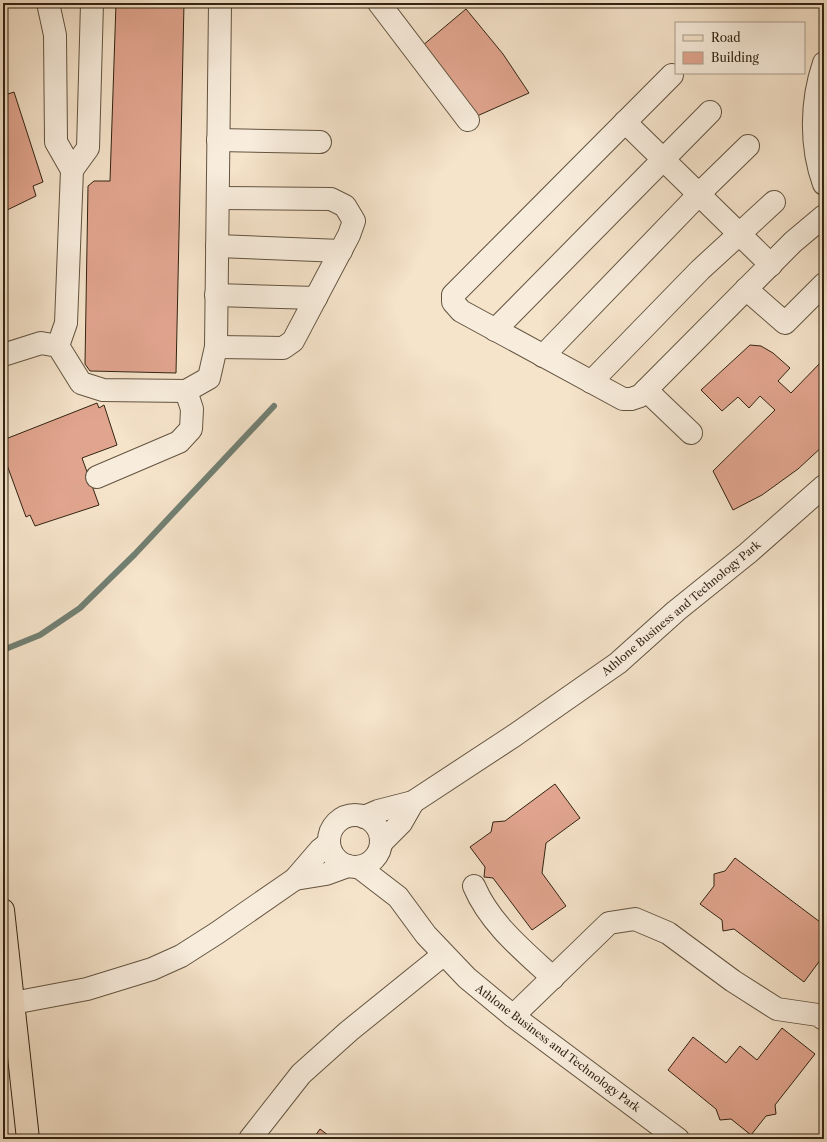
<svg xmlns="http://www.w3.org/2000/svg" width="827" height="1142" font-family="'Libre Caslon Text',serif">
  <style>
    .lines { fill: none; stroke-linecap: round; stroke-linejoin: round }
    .stream { stroke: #728073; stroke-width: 6 }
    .building { fill: #e1a58f; stroke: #322412 }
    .minor-casing { stroke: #635440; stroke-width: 24 }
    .major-casing { stroke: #322412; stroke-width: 24 }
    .minor { stroke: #f8eddd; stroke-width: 22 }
    .major { stroke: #f5e3ca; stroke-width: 22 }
    .labels { text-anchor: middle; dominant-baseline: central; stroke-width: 4; stroke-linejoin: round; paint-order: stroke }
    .street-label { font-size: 11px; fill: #322412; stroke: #f8eddd }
  </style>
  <rect width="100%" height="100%" fill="#f5e3ca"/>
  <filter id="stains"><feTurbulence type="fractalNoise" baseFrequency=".005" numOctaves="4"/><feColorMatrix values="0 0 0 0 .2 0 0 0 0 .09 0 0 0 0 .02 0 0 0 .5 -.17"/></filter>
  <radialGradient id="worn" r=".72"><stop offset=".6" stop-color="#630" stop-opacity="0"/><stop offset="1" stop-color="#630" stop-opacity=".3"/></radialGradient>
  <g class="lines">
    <polyline class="stream" points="8,648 40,635 80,608 135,554 274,406"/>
  </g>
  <g class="building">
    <polygon points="116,3 184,3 176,373 90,371 85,364 88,186 94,181 110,181"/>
    <polygon points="466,9 503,54 529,93 468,120 416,51"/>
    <polygon points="3,87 5,95 14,92 43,182 33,186 36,196 3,212"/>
    <polygon points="750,345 761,346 773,353 790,368 778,381 791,393 824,359 824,445 798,469 762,495 733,510 713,471 775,410 760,396 749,408 738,397 722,411 701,390"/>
    <polygon points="97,403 99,408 104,405 117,445 82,458 99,505 35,526 30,515 26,517 3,454 3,440"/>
    <polygon points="555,784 580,818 546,843 542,873 566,906 532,930 493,878 484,877 485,867 470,847 491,832 493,822 505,821"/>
    <polygon points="735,858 824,925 824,955 804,982 734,929 723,931 722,920 700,904 714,886 714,874 725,871"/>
    <polygon points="782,1028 815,1054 775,1105 776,1114 766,1116 751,1135 731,1119 720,1120 716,1109 668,1070 693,1037 726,1063 740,1046 757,1060"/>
    <polygon points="320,1129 333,1139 313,1139"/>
  </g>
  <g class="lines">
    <defs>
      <g id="minor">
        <polyline points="48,3 55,35 56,142 72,170"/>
        <polyline points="379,3 468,120"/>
        <path d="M824,63C811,101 810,146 824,184"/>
        <polyline points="672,75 453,295 453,302 461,311 623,399 631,399 640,396 793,242 824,216"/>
        <polyline points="625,122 771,265"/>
        <polyline points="218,140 320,142"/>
        <polyline points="217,246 341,251"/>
        <polyline points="746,289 785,323 824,284"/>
        <polyline points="216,295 316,298"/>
        <polyline points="495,330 710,112"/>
        <polyline points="58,346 66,323 72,170 88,148 92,3"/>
        <polyline points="216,347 283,348 293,341 349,235 354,221 345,206 331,199 218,198"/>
        <polyline points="3,355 41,343 58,346 81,383 103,390 186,391 209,378 216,347 220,3"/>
        <polyline points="543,356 707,186 748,146"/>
        <polyline points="591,382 700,270 774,202"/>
        <polyline points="646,390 691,433"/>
        <polyline points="97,477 179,442 191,429 192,409 186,391"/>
        <circle cx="355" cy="841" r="26"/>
        <polyline points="364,817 378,811 413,802 515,735 618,663 676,611 748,553 824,486"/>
        <polyline points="381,843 401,823 413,802"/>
        <polyline points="359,867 398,897 426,935 467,978 513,1016 678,1139"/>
        <polyline points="295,879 326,874 348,866"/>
        <path d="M474,886C490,924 524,951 553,978"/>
        <polyline points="13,1003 87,989 152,969 181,956 217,933 295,879 320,850 329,843"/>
        <polyline points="513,1016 609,923 635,919 668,933 733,981 777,1009 818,1015 824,1019"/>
        <polyline points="250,1139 301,1074 349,1031 443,955"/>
      </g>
      <polyline id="major" points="3,910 28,1139"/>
    </defs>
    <use href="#minor" class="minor-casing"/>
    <use href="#major" class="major-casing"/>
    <use href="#minor" class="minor"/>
    <use href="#major" class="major"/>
  </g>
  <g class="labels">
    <g class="street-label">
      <text transform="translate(681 608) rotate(-40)">Athlone Business and Technology Park</text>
      <text transform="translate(558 1048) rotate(37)">Athlone Business and Technology Park</text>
    </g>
  </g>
  <rect width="827" height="1142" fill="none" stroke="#f5e3ca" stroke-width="16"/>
  <rect x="4" y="4" width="819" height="1134" fill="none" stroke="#322412" stroke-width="2"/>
  <rect x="8" y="8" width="811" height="1126" fill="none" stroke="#322412"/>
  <rect x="675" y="22" width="130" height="52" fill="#f8eddd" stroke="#a99d8c"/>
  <rect x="683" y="35" width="20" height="6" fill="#f5e3ca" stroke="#a99d8c"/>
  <text x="711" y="42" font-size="12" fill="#322412">Road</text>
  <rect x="683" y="52" width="20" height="12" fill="#e1a58f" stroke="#a99d8c"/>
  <text x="711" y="62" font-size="12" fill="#322412">Building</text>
  <rect width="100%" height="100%" filter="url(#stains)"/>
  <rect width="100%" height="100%" fill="url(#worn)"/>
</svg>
